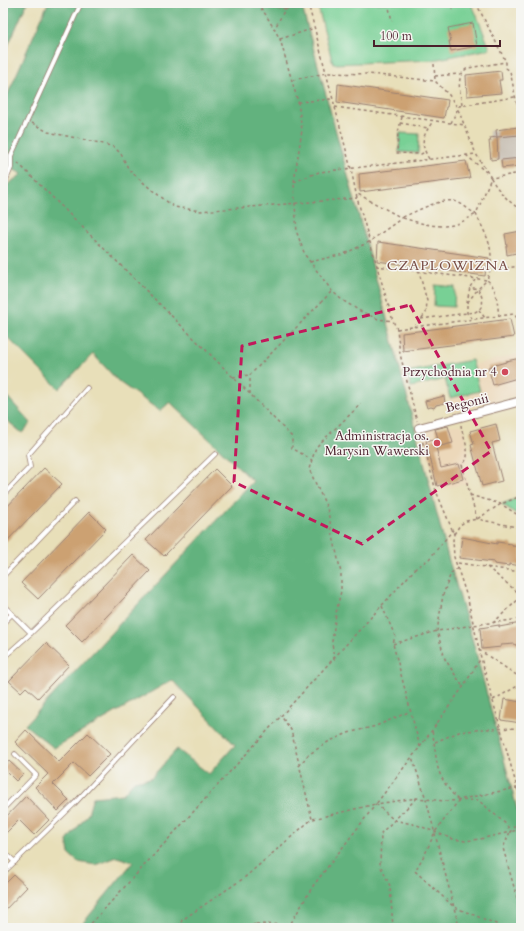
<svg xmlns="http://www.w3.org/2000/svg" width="524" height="931" font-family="Cardo,serif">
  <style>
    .built { fill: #ecd8ba }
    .industrial { fill: #cbc3b8 }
    .green { fill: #78d095; stroke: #617860 }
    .forest { fill: #62b27e; stroke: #566854 }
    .building { fill: #cca172 }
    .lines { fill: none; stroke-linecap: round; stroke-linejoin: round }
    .lane-casing { stroke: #997f72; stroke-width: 5.5 }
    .street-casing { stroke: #997f72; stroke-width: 10 }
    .path { stroke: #997f72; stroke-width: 1.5; stroke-dasharray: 3 3; stroke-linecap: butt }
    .lane { stroke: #fff; stroke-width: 4 }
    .street { stroke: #fff; stroke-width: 8 }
    .marked { fill: none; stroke: #c2185b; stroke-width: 3; stroke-dasharray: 8 5; stroke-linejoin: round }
    .poi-dot { fill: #d1495b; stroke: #f6f6f2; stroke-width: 1.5 }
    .labels { text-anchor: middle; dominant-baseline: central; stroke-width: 3; stroke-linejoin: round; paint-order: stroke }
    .poi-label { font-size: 13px; fill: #4a1f2b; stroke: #f6f6f2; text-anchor: end }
    .street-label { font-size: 13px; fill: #4a1f2b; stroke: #f6f6f2 }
    .neighbourhood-label { font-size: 14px; letter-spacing: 1px; fill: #784c44; stroke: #f6f6f2 }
  </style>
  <rect width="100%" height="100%" fill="#f6f6f2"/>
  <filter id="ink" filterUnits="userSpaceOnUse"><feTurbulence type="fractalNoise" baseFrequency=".025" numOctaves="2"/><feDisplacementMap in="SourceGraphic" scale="8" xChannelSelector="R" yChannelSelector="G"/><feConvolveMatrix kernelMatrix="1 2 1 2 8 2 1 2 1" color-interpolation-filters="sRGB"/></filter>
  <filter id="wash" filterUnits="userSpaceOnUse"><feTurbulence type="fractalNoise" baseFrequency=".012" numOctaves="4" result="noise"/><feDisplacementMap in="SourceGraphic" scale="16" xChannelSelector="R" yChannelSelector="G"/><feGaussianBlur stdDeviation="0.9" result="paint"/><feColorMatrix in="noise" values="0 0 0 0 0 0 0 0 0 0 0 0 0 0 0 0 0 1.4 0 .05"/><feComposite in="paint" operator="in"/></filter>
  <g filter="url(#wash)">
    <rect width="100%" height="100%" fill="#e8dfb9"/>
    <g class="built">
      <polygon points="521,353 521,395 453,412 450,398 480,391 473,365"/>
      <polygon points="448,425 462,425 469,453 467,463 464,467 468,483 438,490 423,433 424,430"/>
    </g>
    <polygon class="industrial" points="518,127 521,141 521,166 502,168 501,160 491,160 489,131"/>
    <g class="green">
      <polygon points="317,3 471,3 473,9 475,11 490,49 433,60 333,64"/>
      <polygon points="400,133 419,134 418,153 399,152"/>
      <polygon points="435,285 455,287 454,307 434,306"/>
      <polygon points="472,360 480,391 450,398 445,379 411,387 407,372"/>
      <polygon points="521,497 521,517 502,504 520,497"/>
    </g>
    <g class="forest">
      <polygon points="3,3 27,3 3,57"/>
      <polygon points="48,3 301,3 390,330 448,557 474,645 521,824 521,928 79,928 133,862 117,857 96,865 78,862 69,854 67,841 88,814 93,797 123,794 134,781 151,778 177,749 209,774 235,745 172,680 54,748 25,725 253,481 170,402 160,411 119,382 93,354 59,389 3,333 3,196 7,185 22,174 3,164 3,105"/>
      <polygon points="3,392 31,423 22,433 3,417"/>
    </g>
    <g id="blocks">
      <g class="building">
        <polygon points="473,23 477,46 451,51 449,41 451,41 448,28"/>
        <polygon points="501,71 502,80 499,80 501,93 467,96 466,75"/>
        <polygon points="338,84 448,100 447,107 446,107 444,118 337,102"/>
        <polygon points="518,127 520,135 497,137 498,159 491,160 489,141 491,141 490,138 497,137 496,130"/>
        <polygon points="521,158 521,166 502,168 501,160"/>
        <polygon points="466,161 470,178 360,192 359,174"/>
        <polygon points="521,231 521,252 507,255 506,246 507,246 505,234"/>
        <polygon points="378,242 489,258 488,266 486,266 485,276 377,261"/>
        <polygon points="510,319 514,337 403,351 402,333"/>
        <polygon points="521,358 521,377 493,385 488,367 506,362 506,361"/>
        <polygon points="444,396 445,403 436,405 434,408 431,407 427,408 425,401"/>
        <polygon points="496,424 500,441 492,443 502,481 482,486 471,445 474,444 470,431"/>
        <polygon points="448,426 453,443 436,447 441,468 459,464 463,479 437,486 426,441 438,438 435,429"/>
        <polygon points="44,468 62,484 3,545 3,511"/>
        <polygon points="215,469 232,486 164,556 146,540"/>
        <polygon points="89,512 106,529 38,599 21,583"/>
        <polygon points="462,537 497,544 497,542 512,544 512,546 521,547 521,566 509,564 509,566 494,564 494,562 459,558"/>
        <polygon points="133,555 150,571 82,642 65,625"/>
        <polygon points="521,623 521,645 515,645 515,644 501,645 501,647 482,649 480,628 499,625 499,627"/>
        <polygon points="46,643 69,665 38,698 26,687 21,692 9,681"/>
        <polygon points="504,699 521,702 521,723 501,720"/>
        <polygon points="26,730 59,762 88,733 110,754 88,776 74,763 53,784 69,800 58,811 35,787 48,774 15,742"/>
        <polygon points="9,761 23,774 16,781 3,768"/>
        <polygon points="26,796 49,820 34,835 19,820 3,836 3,820"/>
        <polygon points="14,875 27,887 3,912 3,886"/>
      </g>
    </g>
  </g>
  <g filter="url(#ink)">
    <use href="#blocks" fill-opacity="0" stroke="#997f72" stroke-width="1"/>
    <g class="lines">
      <defs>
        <g id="lane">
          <polyline points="521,67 519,68 521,76"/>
          <polyline points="3,187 11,168 11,156 81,3"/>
          <polyline points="3,495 30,467 28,455 87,388"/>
          <polyline points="3,576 75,501"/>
          <polyline points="3,605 12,614"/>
          <polyline points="3,623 12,614 31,633"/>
          <polyline points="3,658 31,633 215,454"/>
          <polyline points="3,809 36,775 15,754"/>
          <polyline points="3,851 15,862"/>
          <polyline points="3,873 74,804 174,697"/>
        </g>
        <polyline id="street" points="419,428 521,401"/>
      </defs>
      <use href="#lane" class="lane-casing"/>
      <use href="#street" class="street-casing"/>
      <g class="path">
        <polyline points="257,3 266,15 280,39 298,102 302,130 294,182 295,204 297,233 305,255 332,291 342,300 360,311 378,319 393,321"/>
        <polyline points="259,3 285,9 274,30"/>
        <polyline points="308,3 351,169 357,198 393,321 397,329 400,354 417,421"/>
        <polyline points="388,3 392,21"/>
        <polyline points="450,3 453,10"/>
        <polyline points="476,3 506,62 506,68 510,71 521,124"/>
        <polyline points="285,9 310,8"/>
        <polyline points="280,39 315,28"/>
        <polyline points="434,64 435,81"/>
        <polyline points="435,76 460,74"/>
        <polyline points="293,80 326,73 369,74 435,81 449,95 457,107 476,154"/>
        <polyline points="298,102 332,99"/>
        <path d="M462,105C460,93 455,75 468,68L506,62"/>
        <polyline points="335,107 465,125"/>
        <polyline points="402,117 398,132 397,153 421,154 425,152"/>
        <polyline points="32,123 48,132 100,143 114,147 121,154 129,170 152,190 174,207 201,211 357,198"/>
        <polyline points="400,123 428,128"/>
        <polyline points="451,123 459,106 515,97"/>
        <polyline points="466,155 486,172"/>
        <path d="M429,159C419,142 423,136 433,121"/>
        <polyline points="18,163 250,394 292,437 292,448 312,460"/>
        <path d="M521,173L491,178C498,191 509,202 521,210"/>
        <path d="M294,182L319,172L476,154L491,178L476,214C486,236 494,245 490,270"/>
        <path d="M403,217C415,212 444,196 457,202C464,205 470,211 476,214"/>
        <path d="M403,218C419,223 436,228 453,225C461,223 469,218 476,214"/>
        <polyline points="310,262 344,254 369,242 402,218 356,193"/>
        <polyline points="376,266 487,280 490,270 521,266"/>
        <polyline points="467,303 470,287"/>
        <polyline points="479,310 485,318"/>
        <path d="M472,318L467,313V303L478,289L487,280C498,288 497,304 499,316"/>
        <path d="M421,319L475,312C486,307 483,297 478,289L470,287L475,280"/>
        <polyline points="414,327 426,313 427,301 419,272"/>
        <polyline points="397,329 514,314 521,323"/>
        <polyline points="233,377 250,375"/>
        <polyline points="250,394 250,375 332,291"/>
        <path d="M461,425C462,437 474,455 462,465L477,519L521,528"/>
        <polyline points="421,436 436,491 454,534 453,540 454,557 468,600 481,658 521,802"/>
        <polyline points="470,495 501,504 521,517"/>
        <polyline points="454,534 460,525 466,521 477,519 501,504 521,496"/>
        <polyline points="458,563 521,572"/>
        <polyline points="487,567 521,595"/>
        <polyline points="458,568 451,573 443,595 437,631 445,659 463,687"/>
        <polyline points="382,606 395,636 393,644 420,747 412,757 426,799 458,923 461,928"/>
        <polyline points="493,623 521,597"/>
        <polyline points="393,644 437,631 473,625 521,619"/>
        <polyline points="479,650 521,678"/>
        <polyline points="334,660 332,642 336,613 341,591 341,573 327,508 309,469 316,447 361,404"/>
        <polyline points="493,700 521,684"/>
        <path d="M432,731C435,743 435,756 438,768C441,780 450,791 458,800"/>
        <polyline points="435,742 459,732 483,729 521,728"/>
        <polyline points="420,747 463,687 481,658"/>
        <polyline points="299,766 308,755 328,742 348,733 376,726 411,711"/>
        <polyline points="462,799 521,787"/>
        <polyline points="459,800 435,832 426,852 415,871 454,907 496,924 500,928"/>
        <polyline points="376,804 394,820 417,825 453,839 465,841 480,839 510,832"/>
        <polyline points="313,819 376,804 412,757"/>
        <polyline points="521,829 510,832 503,848 521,912"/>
        <polyline points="256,924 290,925"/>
        <polyline points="87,928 281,716"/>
        <polyline points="179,928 182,920 244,878 312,819 291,730 281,716 416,568 429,559 453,530"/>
        <polyline points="241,928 256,924 262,928"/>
        <polyline points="288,928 313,886 376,804 417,798 444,801 478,800 507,825 510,832 521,818"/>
        <polyline points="393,928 390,886 380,865 381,833 417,798"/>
      </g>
      <use href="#lane" class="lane"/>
      <use href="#street" class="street"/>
    </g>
  </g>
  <path class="marked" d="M410,305L491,451L362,544L234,482L242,346Z"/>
  <g class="poi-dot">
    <circle cx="505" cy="372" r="4"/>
    <circle cx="437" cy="443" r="4"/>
  </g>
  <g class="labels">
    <g class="poi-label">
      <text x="497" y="372">Przychodnia nr 4</text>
      <text x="429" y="436">Administracja os.<tspan x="429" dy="15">Marysin Wawerski</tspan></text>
    </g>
    <g class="street-label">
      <text transform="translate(467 403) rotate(-14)">Begonii</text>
    </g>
    <g class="neighbourhood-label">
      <text x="448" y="265">CZAPLOWIZNA</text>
    </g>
  </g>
  <rect width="524" height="931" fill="none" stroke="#f6f6f2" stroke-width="16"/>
  <path d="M374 40v6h126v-6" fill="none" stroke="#4a1f2b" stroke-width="2"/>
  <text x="380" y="40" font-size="12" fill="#4a1f2b" stroke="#f6f6f2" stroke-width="3" paint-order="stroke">100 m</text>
</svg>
